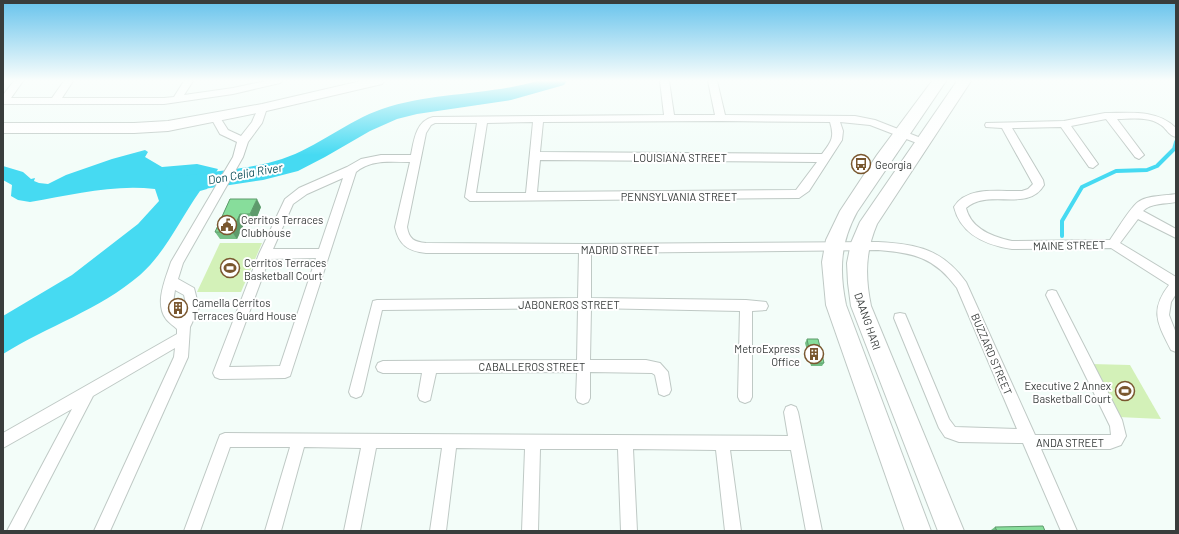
<svg xmlns="http://www.w3.org/2000/svg" width="1179" height="534" font-family="Barlow,sans-serif">
  <style>
    .green { fill: #d3f1b8 }
    .water { fill: #46daf2 }
    .lines { fill: none; stroke-linecap: round; stroke-linejoin: round }
    .stream { stroke: #46daf2; stroke-width: 4 }
    .river { fill: #46daf2; fill-rule: evenodd }
    .street-casing { stroke: #bfc9c5; stroke-width: 2 }
    .secondary-casing { stroke: #bfc9c5; stroke-width: 2 }
    .primary-casing { stroke: #bfc9c5; stroke-width: 2 }
    .street { fill: #fff; fill-rule: evenodd }
    .secondary { fill: #fff; fill-rule: evenodd }
    .primary { fill: #fff; fill-rule: evenodd }
    .wall { fill: #74be85 }
    .shaded-wall { fill: #5e9b6c }
    .building { fill: #87dd9b; stroke: #5e9b6c }
    .labels { text-anchor: middle; dominant-baseline: central; stroke-width: 4; stroke-linejoin: round; paint-order: stroke }
    .street-label { font-size: 11px; fill: #393d3c; stroke: #fff }
    .poi-label { font-size: 11px; fill: #393d3c; stroke: #fff; text-anchor: start }
    .water-label { font-size: 12px; font-style: italic; fill: #12515b; stroke: #fff }
  </style>
  <rect width="100%" height="100%" fill="#f3fdf9"/>
  <g class="green">
    <polygon points="220,243 262,243 241,292 197,292"/>
    <polygon points="1091,364 1130,365 1161,419 1118,417"/>
  </g>
  <path class="water" d="M145,150L148,152L145,157L162,167L197,164L218,169L207,189L200,191C180,219 166,252 140,275C99,310 48,326 3,354V316L72,275L138,224L159,201L155,189C113,184 72,195 30,202L18,200L11,196L12,185L3,180V166L23,172L31,179L35,178L34,181L39,183L48,184L66,175L112,159Z"/>
  <g class="lines">
    <polyline class="stream" points="1062,236 1062,221 1082,187 1116,171 1147,170 1157,166 1174,149 1176,142"/>
    <path class="river" d="M537,81H567L564,85L511,100L417,114L397,119L370,131L325,157L298,171L263,180L184,192L168,188L164,182L168,176L176,174L184,176C216,171 251,169 282,159C318,147 347,121 382,109C432,92 486,96 537,81Z"/>
    <defs>
      <g id="street">
        <polygon points="14,81 23,81 11,98 52,98 64,81 73,81 62,98 164,98 174,97 184,81 193,81 184,95 233,88 266,81 282,81 280,83 233,94 164,104 3,104 3,95"/>
        <path d="M660,81H669L674,115H715L708,81H717L725,115L855,116L875,120L926,140L927,142L922,145L870,125L840,122L843,131L842,140L809,191L799,198L470,201L465,197L477,123H435L431,125L426,133L407,227C409,239 414,242 426,243L585,244L878,242C917,244 942,249 966,282L1035,435H1111L1110,426L1046,295L1048,291L1052,290L1056,291L1122,420L1126,436L1121,445L1110,449H1041L1077,531H1061L1023,443L959,442L945,437L939,428L894,318L895,314L900,313L905,314L949,419L955,427L1017,429L957,288C934,257 914,253 878,250L591,253V298L746,300L766,302L768,306L766,310L752,311V397L750,401L745,403L740,401L738,397L740,311L591,308L590,360H646L660,363L668,372L671,390L669,394L664,396L659,394L655,375L652,373L590,372V398L588,402L583,404L578,402L576,398L577,372L436,373L430,400L425,402L420,400L418,396L422,373H383L378,371L376,367L378,363L383,361L577,360L578,308L382,310L363,392L361,396L356,398L351,396L349,392L373,301L377,300L578,298L579,253H426C408,251 399,245 395,227L410,162C391,162 371,159 356,172L290,376L285,378L220,379L215,377L213,373L259,254L285,199L299,188L347,167L361,159L381,155H411C414,140 416,121 433,117L664,115ZM721,121L830,122C835,138 831,142 822,154L540,152L543,122ZM533,122L526,193H476L487,123ZM540,160L817,162L796,190L537,192ZM343,178L319,249H273L293,204L307,194ZM316,258L280,366L229,367L269,259Z"/>
        <path d="M262,105L267,108L262,123L248,142L243,157L183,263L178,279L194,288L199,308L190,327L188,357L110,531H94L174,357L175,348L93,396L23,531H7L72,409L3,448V433L177,334V329C174,326 169,323 166,319C154,303 166,278 171,262L233,157L237,142L220,134L211,118L213,116H219L228,130L241,136L252,122L259,106ZM175,290L184,295L187,308L182,318C171,309 173,302 175,290Z"/>
        <path d="M1105,113C1130,113 1157,109 1176,128V137C1169,136 1167,129 1161,125C1149,116 1131,119 1117,119L1144,155L1139,159L1135,157L1106,119L1071,126L1098,164L1093,168L1089,167L1061,127L1012,128L1043,180L1044,185C1028,213 988,188 966,208C971,229 993,237 1012,241L1110,240C1117,230 1130,208 1138,202C1148,195 1165,196 1176,194V202C1166,204 1150,203 1143,211L1176,229V238L1138,219L1120,243L1176,277V294L1171,302L1169,315L1176,333V352L1171,350C1158,324 1149,311 1169,285L1111,248L1012,249C986,245 961,235 954,207C967,185 1001,192 1022,191L1028,189L1033,184L1002,128L986,127L985,125L986,123L1064,121Z"/>
        <polygon points="791,405 796,407 798,412 822,531 806,531 791,450 730,450 741,531 725,531 716,450 633,449 637,531 621,531 618,449 540,449 538,531 522,531 525,449 456,448 446,531 430,531 442,448 376,448 360,531 344,531 361,448 304,447 281,531 265,531 290,447 230,447 200,531 184,531 218,440 220,435 225,433 788,436 784,412 786,407"/>
      </g>
      <polygon id="secondary" points="361,81 384,81 382,84 262,112 168,131 134,133 3,133 3,123 134,123 168,121 262,104"/>
      <g id="primary">
        <path d="M932,81H946L857,212C840,243 839,271 846,305L931,531H905L826,305L822,262L826,240L840,211L877,155Z"/>
        <path d="M957,81H971L877,224C865,252 865,277 871,306L964,531H938L851,306L848,283L847,263L851,243L860,222Z"/>
      </g>
    </defs>
    <use href="#street" class="street-casing"/>
    <use href="#secondary" class="secondary-casing"/>
    <use href="#primary" class="primary-casing"/>
    <use href="#street" class="street"/>
    <use href="#secondary" class="secondary"/>
    <use href="#primary" class="primary"/>
  </g>
  <g class="wall">
    <polygon points="230,199 261,207 255,222 245,222 237,239 220,239 215,232"/>
    <polygon points="807,339 824,363 822,366 811,366 805,343"/>
    <polygon points="995,527 1045,531 992,531 991,530"/>
  </g>
  <g class="shaded-wall">
    <polygon points="257,199 261,207 255,222 250,214"/>
    <polygon points="240,214 245,222 237,239 232,232"/>
  </g>
  <g class="building">
    <polygon points="230,199 257,199 250,214 240,214 232,232 215,232"/>
    <polygon points="807,339 818,339 824,363 812,363"/>
    <polygon points="1043,526 1045,531 997,531 995,527"/>
  </g>
  <linearGradient id="sky" x2="0" y2="1"><stop stop-color="#67c3ec"/><stop offset="0.52" stop-color="#fafefc"/><stop offset="1" stop-color="#fafefc" stop-opacity="0"/></linearGradient>
  <rect width="1179" height="155" fill="url(#sky)"/>
  <defs>
    <symbol id="bus-ring" viewBox="-11 -11 22 22"><circle r="9.5" fill="#fff" stroke="#79572f" stroke-width="1.5"/><path d="M-5-6H5V4H4V6H2V4H-2V6H-4V4H-5ZM-3.5-4V0h7V-4ZM-3.5 1.2v1.5H-2V1.2ZM2 1.2v1.5H3.5V1.2Z" fill="#79572f"/></symbol>
    <symbol id="civic-ring" viewBox="-11 -11 22 22"><circle r="9.5" fill="#fff" stroke="#79572f" stroke-width="1.5"/><path d="M-.6-6.5H3V-4.5H.6V-3L4-1V1h2V6H-6V1h2V-1L-.6-3ZM-1.2 2.5V6h2.4V2.5Z" fill="#79572f"/></symbol>
    <symbol id="stadium-ring" viewBox="-11 -11 22 22"><circle r="9.5" fill="#fff" stroke="#79572f" stroke-width="1.5"/><path d="M0-5a6.5 5 0 1 0 0 10a6.5 5 0 1 0 0-10ZM-3.5-1.8h7v3.6h-7Z" fill="#79572f"/></symbol>
    <symbol id="building-ring" viewBox="-11 -11 22 22"><circle r="9.5" fill="#fff" stroke="#79572f" stroke-width="1.5"/><path d="M-4-6H4V6H1V3H-1V6H-4ZM-2.5-4.3h1.7v1.8h-1.7ZM.8-4.3h1.7v1.8H.8ZM-2.5-1h1.7V.8h-1.7ZM.8-1h1.7V.8H.8Z" fill="#79572f"/></symbol>
  </defs>
  <g fill-rule="evenodd">
    <use href="#bus-ring" x="850" y="153" width="22" height="22"/>
    <use href="#civic-ring" x="216" y="214" width="22" height="22"/>
    <use href="#stadium-ring" x="219" y="257" width="22" height="22"/>
    <use href="#building-ring" x="167" y="297" width="22" height="22"/>
    <use href="#building-ring" x="803" y="343" width="22" height="22"/>
    <use href="#stadium-ring" x="1114" y="380" width="22" height="22"/>
  </g>
  <g class="labels">
    <g class="street-label">
      <text x="680" y="157">LOUISIANA STREET</text>
      <text x="679" y="196">PENNSYLVANIA STREET</text>
      <text transform="translate(1069 245) rotate(-1)">MAINE STREET</text>
      <text x="620" y="249">MADRID STREET</text>
      <text x="569" y="304">JABONEROS STREET</text>
      <text transform="translate(868 321) rotate(71)">DAANG HARI</text>
      <text transform="translate(992 354) rotate(67)">BUZZARD STREET</text>
      <text x="532" y="366">CABALLEROS STREET</text>
      <text x="1070" y="442">ANDA STREET</text>
    </g>
    <g class="poi-label">
      <text x="875" y="164">Georgia</text>
      <text x="241" y="219">Cerritos Terraces<tspan x="241" dy="13">Clubhouse</tspan></text>
      <text x="244" y="262">Cerritos Terraces<tspan x="244" dy="13">Basketball Court</tspan></text>
      <text x="192" y="302">Camella Cerritos<tspan x="192" dy="13">Terraces Guard House</tspan></text>
      <text x="800" y="348" text-anchor="end">MetroExpress<tspan x="800" dy="13">Office</tspan></text>
      <text x="1111" y="385" text-anchor="end">Executive 2 Annex<tspan x="1111" dy="13">Basketball Court</tspan></text>
    </g>
    <g class="water-label">
      <text transform="translate(245 173) rotate(-10)">Don Celia River</text>
    </g>
  </g>
  <rect width="1179" height="534" fill="none" stroke="#393d3c" stroke-width="8"/>
</svg>
